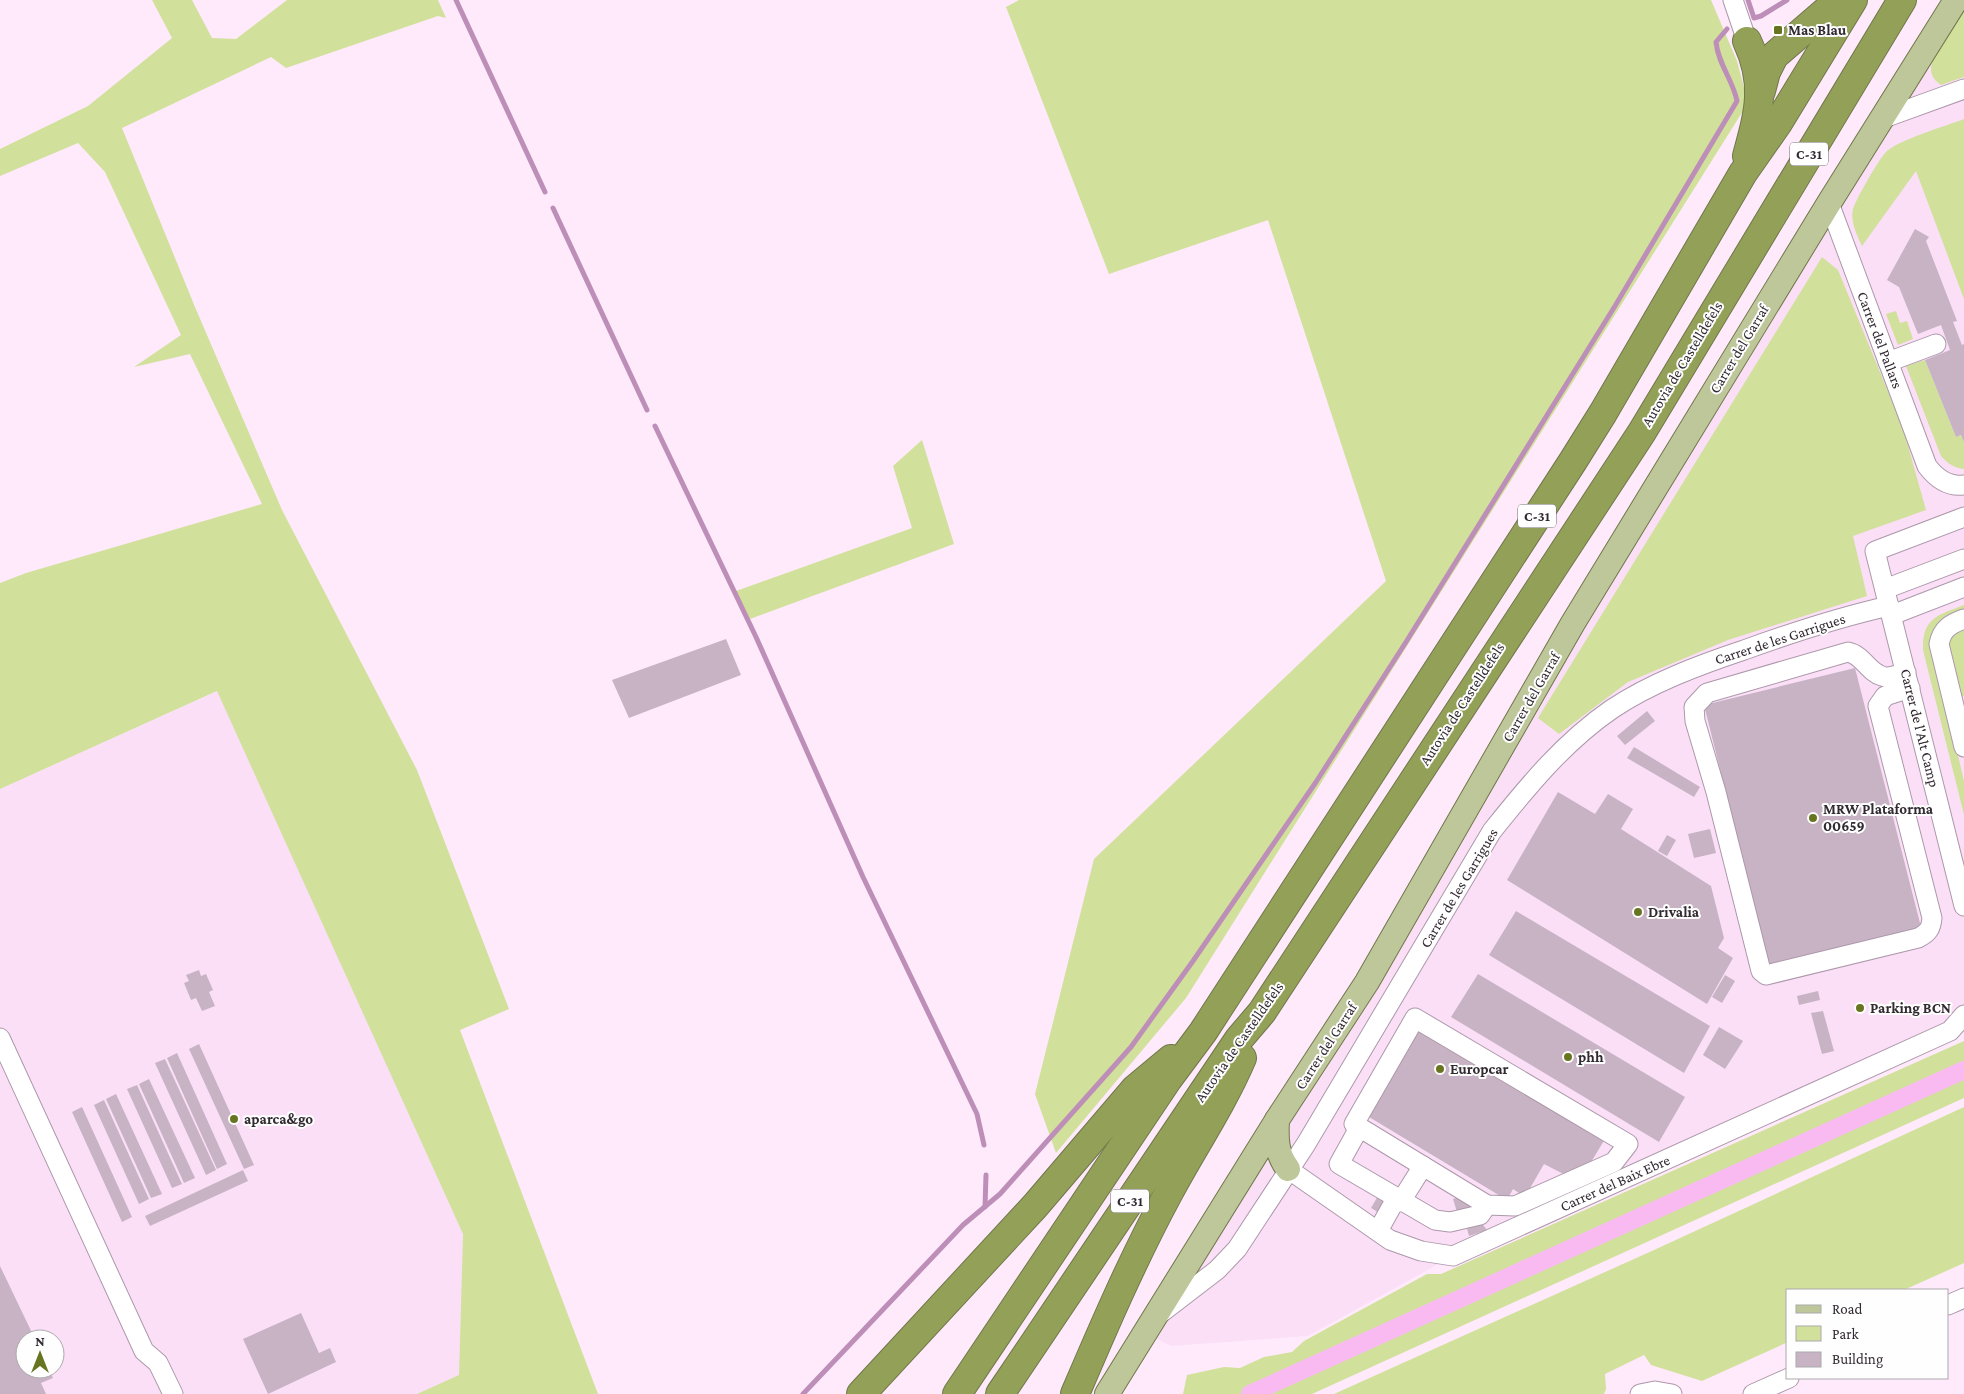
<svg xmlns="http://www.w3.org/2000/svg" width="1964" height="1394" font-family="'Crimson Pro',serif">
  <style>
    .built { fill: #fbdff7; fill-rule: evenodd }
    .green { fill: #d1e09b }
    .lines { fill: none; stroke-linecap: round; stroke-linejoin: round }
    .stream { stroke: #bd8fb8; stroke-width: 5 }
    .canal { stroke: #f9baf2; stroke-width: 18 }
    .building { fill: #c8b3c5 }
    .minor-casing { stroke: #ac98aa; stroke-width: 21 }
    .major-casing { stroke: #70774a; stroke-width: 26 }
    .highway-casing { stroke: #70774a; stroke-width: 30 }
    .minor { stroke: #fff; stroke-width: 19 }
    .major { stroke: #bec79a; stroke-width: 24 }
    .highway { stroke: #92a157; stroke-width: 28 }
    .poi-dot { fill: #677521; stroke: #fefefe; stroke-width: 2 }
    .labels { text-anchor: middle; dominant-baseline: central; stroke-width: 4; stroke-linejoin: round; paint-order: stroke }
    .shield { fill: #fefefe; stroke: #6f6a6e; stroke-width: 1 }
    .shield-label { font-size: 14px; font-weight: bold; fill: #322a31 }
    .poi-label { font-size: 15px; font-weight: bold; fill: #322a31; stroke: #fefefe; text-anchor: start }
    .street-label { font-size: 15px; fill: #322a31; stroke: #fefefe }
  </style>
  <rect width="100%" height="100%" fill="#ffeafc"/>
  <g class="built">
    <polygon points="1964,0 1964,1026 1453,1256 1308,1336 1171,1346 1144,1332"/>
    <path d="M218,691L463,1234L459,1375L417,1394H0V789ZM25,1339H55V1369H25Z"/>
  </g>
  <g class="green">
    <polygon points="152,0 192,0 212,38 236,39 287,0 438,0 446,18 438,16 286,68 271,57 122,128 195,307 282,510 417,770 509,1009 460,1030 598,1394 417,1394 459,1375 463,1234 217,691 0,789 0,583 26,573 262,504 190,354 134,367 181,335 105,172 78,143 0,176 0,149 88,106 172,38"/>
    <polygon points="1019,0 1711,0 1737,61 1748,103 1186,998 1056,1153 1035,1094 1094,859 1386,581 1268,220 1109,274 1006,7"/>
    <path d="M1964,5V77L1941,85C1935,81 1931,76 1931,69C1932,49 1954,22 1964,5Z"/>
    <path d="M1964,119V299L1916,171L1862,246C1857,235 1850,221 1853,209C1856,199 1879,159 1886,152C1898,140 1946,126 1964,119Z"/>
    <polygon points="1822,257 1838,270 1903,428 1926,510 1853,536 1867,596 1728,640 1628,682 1559,734 1538,718"/>
    <polygon points="1896,311 1900,323 1907,321 1913,339 1898,345 1886,314"/>
    <path d="M1925,360L1956,437L1961,435L1964,442V469C1954,468 1947,463 1941,456L1906,366Z"/>
    <polygon points="922,440 954,544 750,619 736,591 912,528 893,466"/>
    <path d="M1964,605V614L1935,627L1931,641L1964,781V815L1923,650C1922,618 1938,615 1964,605Z"/>
    <polygon points="1964,626 1964,696 1960,697 1948,644 1949,637"/>
    <polygon points="1964,1041 1964,1098 1312,1394 1183,1394 1187,1375 1224,1367 1240,1368 1264,1357 1292,1352 1304,1341 1427,1274 1441,1274"/>
    <polygon points="1964,1107 1964,1263 1904,1290 1788,1290 1788,1342 1702,1381 1651,1365 1644,1355 1605,1374 1606,1389 1604,1394 1334,1394 1654,1250"/>
  </g>
  <g class="lines">
    <g class="stream">
      <polyline points="456,0 545,192"/>
      <polyline points="1748,0 1754,18 1761,16 1787,0"/>
      <polyline points="553,208 647,410"/>
      <polyline points="655,426 756,637 863,877 977,1114 984,1145"/>
      <polyline points="985,1207 986,1175"/>
      <path d="M803,1394L963,1225L1000,1194L1131,1047L1193,961L1316,782L1406,642L1615,306L1737,101C1733,80 1718,64 1716,42L1727,29"/>
    </g>
    <polyline class="canal" points="1250,1394 1964,1070"/>
  </g>
  <g class="building">
    <polygon points="1915,229 1929,237 1926,241 1957,321 1953,322 1962,345 1964,344 1964,442 1961,435 1956,437 1925,360 1950,350 1941,325 1918,334 1899,287 1887,280"/>
    <polygon points="726,639 741,675 629,718 612,680"/>
    <polygon points="1855,668 1922,931 1770,969 1704,705"/>
    <polygon points="1647,711 1655,721 1625,745 1617,736"/>
    <polygon points="1634,747 1700,787 1694,797 1627,758"/>
    <polygon points="1558,792 1595,814 1608,794 1633,809 1621,829 1711,886 1724,938 1718,948 1733,958 1707,1004 1507,880"/>
    <polygon points="1710,829 1716,853 1694,858 1688,834"/>
    <polygon points="1667,835 1676,840 1667,856 1658,851"/>
    <polygon points="1516,911 1710,1026 1684,1073 1489,955"/>
    <polygon points="199,970 201,976 206,974 213,990 209,992 215,1006 202,1011 196,998 191,1000 184,983 189,981 186,975"/>
    <polygon points="1478,974 1685,1097 1659,1142 1451,1017"/>
    <polygon points="1725,975 1735,981 1722,1003 1712,997"/>
    <polygon points="1818,991 1820,1000 1799,1005 1797,996"/>
    <polygon points="1823,1011 1834,1051 1822,1054 1811,1013"/>
    <polygon points="1417,1025 1605,1139 1579,1182 1544,1164 1525,1197 1513,1189 1507,1200 1364,1114"/>
    <polygon points="1719,1027 1743,1041 1725,1069 1703,1055"/>
    <polygon points="199,1044 254,1165 244,1169 189,1049"/>
    <polygon points="177,1053 227,1164 217,1169 167,1058"/>
    <polygon points="165,1059 216,1170 206,1175 155,1063"/>
    <polygon points="149,1079 195,1178 184,1183 139,1084"/>
    <polygon points="137,1085 182,1184 172,1188 127,1089"/>
    <polygon points="116,1094 162,1194 151,1198 106,1099"/>
    <polygon points="104,1100 149,1199 139,1204 94,1105"/>
    <polygon points="82,1107 132,1217 122,1222 72,1112"/>
    <polygon points="243,1170 248,1181 150,1226 145,1216"/>
    <polygon points="1469,1194 1474,1211 1472,1211 1487,1230 1469,1236 1463,1214 1458,1215 1453,1199"/>
    <polygon points="1378,1196 1388,1202 1381,1214 1371,1208"/>
    <polygon points="0,1266 35,1339 25,1339 25,1369 48,1369 53,1378 41,1383 46,1394 0,1394"/>
    <polygon points="301,1313 319,1353 330,1348 336,1362 268,1394 243,1339"/>
  </g>
  <g class="lines">
    <defs>
      <g id="minor">
        <polyline points="1733,0 1747,41"/>
        <polyline points="1884,118 1964,89"/>
        <path d="M1829,203L1927,466C1936,478 1948,487 1964,485"/>
        <polyline points="1888,362 1936,344"/>
        <polyline points="1964,517 1875,551 1964,906"/>
        <polyline points="1885,589 1964,559"/>
        <polyline points="1892,615 1964,587"/>
        <path d="M1964,619C1950,624 1942,629 1939,644L1964,747"/>
        <path d="M1906,672C1899,674 1889,679 1882,676C1868,672 1863,655 1848,652L1707,693L1694,707L1695,721L1716,792L1761,971L1766,975L1918,938C1928,933 1931,929 1932,918L1878,706L1885,696L1910,688"/>
        <polygon points="1415,1018 1628,1144 1614,1162 1515,1206 1487,1205 1354,1124"/>
        <polyline points="0,1038 144,1351 158,1363 173,1394"/>
        <polyline points="1359,1128 1339,1164 1435,1220 1450,1222 1480,1215 1487,1205"/>
        <polyline points="1288,1169 1390,1240 1421,1251 1453,1256 1950,1031 1964,1015"/>
        <polyline points="1378,1231 1393,1204 1401,1201 1423,1166"/>
        <polyline points="1948,1305 1964,1298"/>
        <path d="M1161,1313L1217,1270L1237,1249L1306,1144L1492,831C1528,786 1564,742 1612,709C1651,683 1699,665 1744,650C1791,633 1840,617 1889,606"/>
        <polyline points="1640,1394 1655,1391 1672,1394"/>
        <polyline points="1753,1394 1789,1378"/>
      </g>
      <g id="major">
        <path d="M1277,1120C1276,1139 1276,1153 1288,1169"/>
        <polyline points="1107,1394 1277,1120 1367,982 1573,623 1829,203 1956,0"/>
      </g>
      <g id="highway">
        <path d="M1747,41C1767,84 1759,112 1747,156"/>
        <polyline points="1761,91 1766,72 1774,56 1839,0"/>
        <polyline points="861,1394 1035,1206 1135,1089 1171,1059"/>
        <polyline points="957,1394 1168,1079 1203,1032 1573,461 1603,413 1743,173 1778,123 1853,0"/>
        <polyline points="1000,1394 1239,1039 1262,1012 1642,432 1902,0"/>
        <path d="M1075,1394C1104,1326 1133,1259 1168,1194C1192,1149 1222,1105 1242,1058"/>
      </g>
    </defs>
    <use href="#minor" class="minor-casing"/>
    <use href="#major" class="major-casing"/>
    <use href="#highway" class="highway-casing"/>
    <use href="#minor" class="minor"/>
    <use href="#major" class="major"/>
    <use href="#highway" class="highway"/>
  </g>
  <g class="poi-dot">
    <rect x="1773" y="25" width="10" height="10" rx="2.5"/>
    <circle cx="1813" cy="818" r="5"/>
    <circle cx="1638" cy="912" r="5"/>
    <circle cx="1860" cy="1008" r="5"/>
    <circle cx="1568" cy="1057" r="5"/>
    <circle cx="1440" cy="1069" r="5"/>
    <circle cx="234" cy="1119" r="5"/>
  </g>
  <g class="labels">
    <g class="shield">
      <rect x="1790" y="142.5" width="38" height="23" rx="4"/>
      <rect x="1518" y="504.5" width="38" height="23" rx="4"/>
      <rect x="1111" y="1189.5" width="38" height="23" rx="4"/>
    </g>
    <g class="shield-label">
      <text x="1809" y="154">C-31</text>
      <text x="1537" y="516">C-31</text>
      <text x="1130" y="1201">C-31</text>
    </g>
    <g class="poi-label">
      <text x="1788" y="30">Mas Blau</text>
      <text x="1823" y="809">MRW Plataforma<tspan x="1823" dy="17">00659</tspan></text>
      <text x="1648" y="912">Drivalia</text>
      <text x="1870" y="1008">Parking BCN</text>
      <text x="1578" y="1057">phh</text>
      <text x="1450" y="1069">Europcar</text>
      <text x="244" y="1119">aparca&amp;go</text>
    </g>
    <g class="street-label">
      <text transform="translate(1880 340) rotate(69)">Carrer del Pallars</text>
      <text transform="translate(1739 349) rotate(-59)">Carrer del Garraf</text>
      <text transform="translate(1682 364) rotate(-59)">Autovia de Castelldefels</text>
      <text transform="translate(1780 639) rotate(-18)">Carrer de les Garrigues</text>
      <text transform="translate(1531 697) rotate(-60)">Carrer del Garraf</text>
      <text transform="translate(1462 704) rotate(-57)">Autovia de Castelldefels</text>
      <text transform="translate(1920 728) rotate(76)">Carrer de l'Alt Camp</text>
      <text transform="translate(1459 888) rotate(-59)">Carrer de les Garrigues</text>
      <text transform="translate(1239 1042) rotate(-55)">Autovia de Castelldefels</text>
      <text transform="translate(1326 1046) rotate(-57)">Carrer del Garraf</text>
      <text transform="translate(1615 1183) rotate(-24)">Carrer del Baix Ebre</text>
    </g>
  </g>
  <rect x="1786" y="1289" width="162" height="90" fill="#fefefe" stroke="#aca9ac"/>
  <rect x="1796" y="1305" width="25" height="8" fill="#bec79a" stroke="#aca9ac"/>
  <text x="1832" y="1314" font-size="15" fill="#322a31">Road</text>
  <rect x="1796" y="1326" width="25" height="15" fill="#d1e09b" stroke="#aca9ac"/>
  <text x="1832" y="1339" font-size="15" fill="#322a31">Park</text>
  <rect x="1796" y="1352" width="25" height="15" fill="#c8b3c5" stroke="#aca9ac"/>
  <text x="1832" y="1364" font-size="15" fill="#322a31">Building</text>
  <g transform="translate(40 1354)"><circle r="24" fill="#fefefe" stroke="#aca9ac"/>
  <path d="M0-4L9 19L0 12L-9 19Z" fill="#677521"/>
  <text y="-8" font-size="14" font-weight="bold" text-anchor="middle" fill="#322a31">N</text>
  </g>
</svg>
